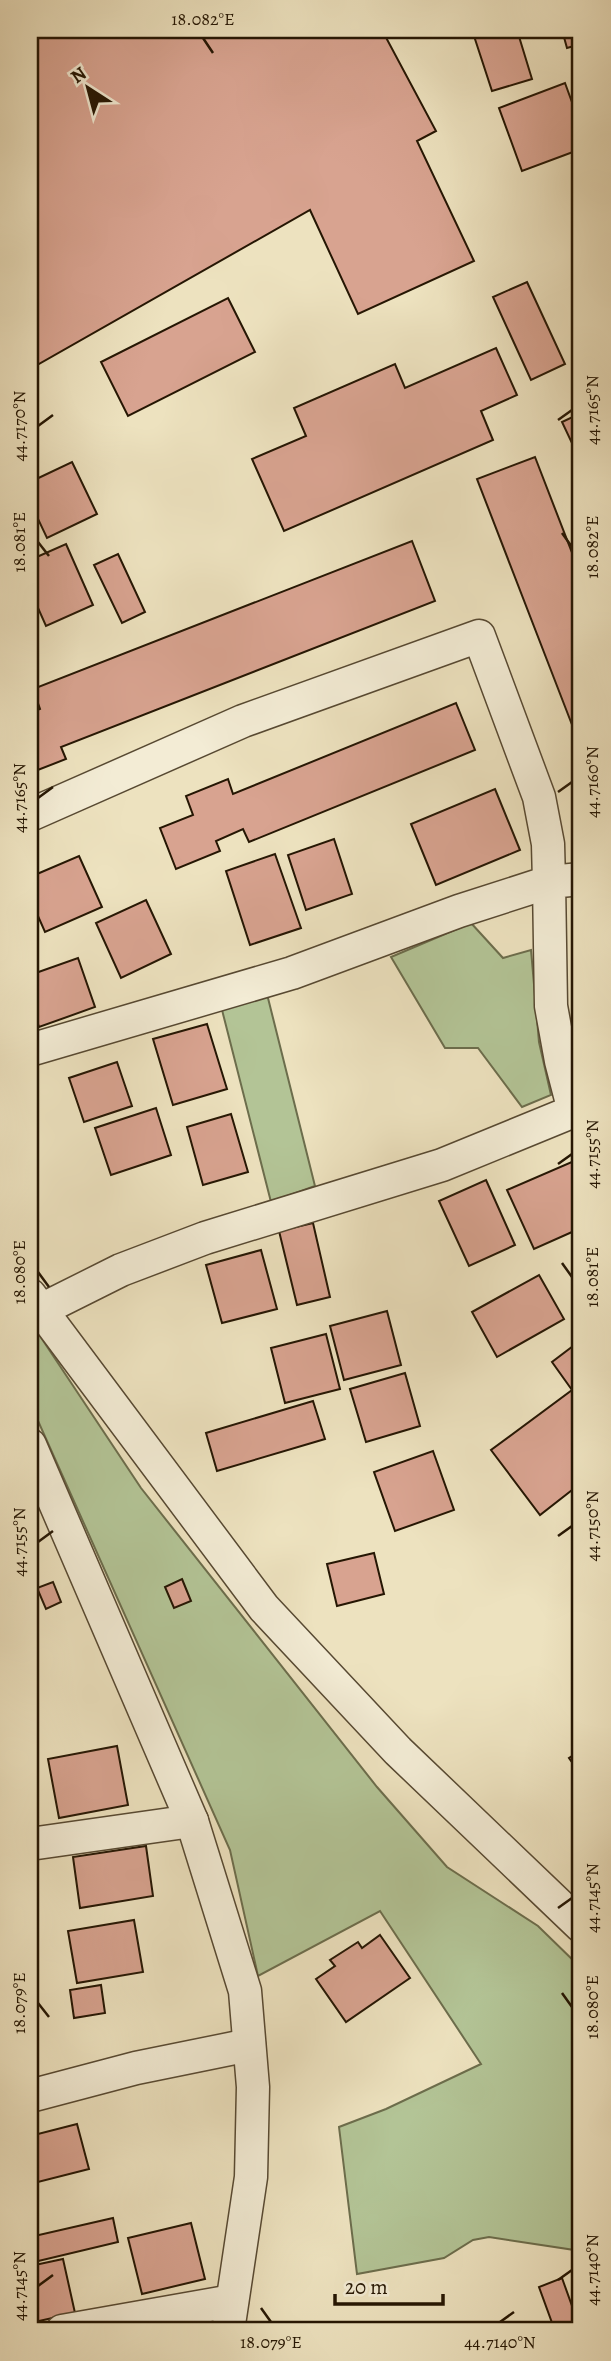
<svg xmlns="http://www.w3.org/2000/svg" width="611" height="2361" font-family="Alegreya,serif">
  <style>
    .green { fill: #b3c496; stroke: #6c6d4c; stroke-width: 2 }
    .building { fill: #d8a390; stroke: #251603; stroke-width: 2 }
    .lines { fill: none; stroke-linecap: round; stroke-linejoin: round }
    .street-casing { stroke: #574932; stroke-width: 35 }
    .street { stroke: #f3ecd5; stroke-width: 32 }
    .ticks { fill: none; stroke: #251603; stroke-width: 2.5 }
    .neatline { fill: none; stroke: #251603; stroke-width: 2.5 }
    .ticks-label { font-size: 18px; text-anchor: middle; fill: #251603 }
  </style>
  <rect width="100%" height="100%" fill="#ede2bf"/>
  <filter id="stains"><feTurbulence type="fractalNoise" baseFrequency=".00286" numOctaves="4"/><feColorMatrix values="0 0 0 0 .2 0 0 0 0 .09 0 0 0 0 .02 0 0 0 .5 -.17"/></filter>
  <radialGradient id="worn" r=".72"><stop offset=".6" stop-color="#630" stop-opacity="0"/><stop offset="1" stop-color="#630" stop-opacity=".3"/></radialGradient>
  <g class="green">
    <polygon points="471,923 503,958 531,950 539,1042 551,1095 522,1107 478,1048 445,1048 391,957"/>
    <polygon points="267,994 315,1186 271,1202 221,1006"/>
    <polygon points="30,1321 141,1488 377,1787 447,1867 538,1926 581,1968 581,2272 574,2250 489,2237 473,2240 444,2258 357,2274 339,2127 386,2109 481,2064 380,1911 258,1976 230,1850 30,1403"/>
  </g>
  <g class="building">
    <polygon points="30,30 382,30 436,131 417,141 474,261 358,314 310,210 30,369"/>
    <polygon points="495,30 517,30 532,79 492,91 474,36"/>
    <polygon points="562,30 581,30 581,44 567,48"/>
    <polygon points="565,83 581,127 581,149 522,171 499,108"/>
    <polygon points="527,282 565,364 531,380 493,297"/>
    <polygon points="228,298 255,352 128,416 101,362"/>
    <polygon points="496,348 517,395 481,411 493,440 284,531 252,459 306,436 294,408 395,364 405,388"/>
    <polygon points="581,413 581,457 579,458 562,422"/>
    <polygon points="535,457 581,576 581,748 477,479"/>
    <polygon points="72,462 97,514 47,538 30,502 30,482"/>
    <polygon points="412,541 435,601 61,747 66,759 30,773 30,713 40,709 33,689"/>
    <polygon points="66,544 93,605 46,626 30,590 30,560"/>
    <polygon points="118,554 145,612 122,623 94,565"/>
    <polygon points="456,703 475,750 249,842 243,829 216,841 220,851 176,869 160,828 193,815 186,796 228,779 233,794"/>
    <polygon points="495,789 520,850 436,885 411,824"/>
    <polygon points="334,839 352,894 306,910 288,855"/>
    <polygon points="275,854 301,928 250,945 226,871"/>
    <polygon points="79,856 102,907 45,932 30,898 30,877"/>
    <polygon points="146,900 171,954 121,978 96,923"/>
    <polygon points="78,958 95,1007 39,1027 30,1000 30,975"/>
    <polygon points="207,1024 227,1089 173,1105 153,1039"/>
    <polygon points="117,1062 132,1106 84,1122 69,1078"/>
    <polygon points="156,1108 171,1155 111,1175 95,1128"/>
    <polygon points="231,1114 248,1172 203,1185 187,1127"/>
    <polygon points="581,1158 581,1228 534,1249 507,1190"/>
    <polygon points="486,1180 515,1245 469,1266 439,1201"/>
    <polygon points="313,1223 330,1297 297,1305 279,1231"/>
    <polygon points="261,1250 277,1309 222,1323 206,1265"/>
    <polygon points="539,1275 564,1319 497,1357 472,1312"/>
    <polygon points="387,1311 401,1365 344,1380 330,1326"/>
    <polygon points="326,1334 340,1389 285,1403 271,1348"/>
    <polygon points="581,1340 581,1483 540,1515 491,1450 572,1390 552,1362"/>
    <polygon points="405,1373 420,1426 366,1442 350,1389"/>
    <polygon points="313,1401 325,1439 217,1471 206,1433"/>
    <polygon points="433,1451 454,1510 395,1531 374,1472"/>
    <polygon points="374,1553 384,1594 337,1606 327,1564"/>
    <polygon points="182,1579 191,1601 174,1608 165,1587"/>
    <polygon points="53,1582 61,1602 46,1609 37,1588"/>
    <polygon points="117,1746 128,1805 59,1818 48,1759"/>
    <polygon points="581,1750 581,1775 569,1758"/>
    <polygon points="146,1846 153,1896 80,1908 73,1857"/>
    <polygon points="134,1920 143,1972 77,1983 68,1931"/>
    <polygon points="380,1935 410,1978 346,2022 316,1979 335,1966 330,1960 358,1942 362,1948"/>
    <polygon points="101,1985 105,2013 74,2018 70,1990"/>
    <polygon points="77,2124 89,2169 30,2184 30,2136"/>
    <polygon points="113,2218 118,2242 30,2263 30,2237"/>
    <polygon points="191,2223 205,2279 142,2294 128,2238"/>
    <polygon points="63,2259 75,2313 30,2323 30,2266"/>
    <polygon points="562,2278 581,2331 553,2331 555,2331 539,2287"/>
  </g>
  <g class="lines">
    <defs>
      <g id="street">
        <polyline points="30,815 243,721 479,636 539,797 548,844 549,882 459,911 292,973 30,1050"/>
        <polyline points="30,1295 264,1608 398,1751 581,1926"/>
        <polyline points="41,1310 121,1270 205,1238 442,1165 574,1111 561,1061 551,1006 549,882 581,879"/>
        <polyline points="30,1445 192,1821 245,1991 253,2087 251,2177 228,2331"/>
        <polyline points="30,1844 192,1821"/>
        <polyline points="30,2096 136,2068 249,2045"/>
        <polyline points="62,2331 232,2301"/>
      </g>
    </defs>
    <use href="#street" class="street-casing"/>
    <use href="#street" class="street"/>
  </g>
  <path class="ticks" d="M203,38L213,53M558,420L572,410M38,426L53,415M562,533L572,547M38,542L49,556M558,792L572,782M38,798L53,787M558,1164L572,1154M562,1263L572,1277M38,1272L49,1287M558,1536L572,1526M38,1542L53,1531M558,1908L572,1898M562,1993L572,2007M38,2003L49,2017M558,2280L572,2270M38,2286L53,2275M261,2308L271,2322M500,2322L514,2312"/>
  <rect width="611" height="2361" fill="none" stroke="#ede2bf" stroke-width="77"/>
  <g transform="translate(88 88) rotate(324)" stroke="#f3ecd5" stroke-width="5" paint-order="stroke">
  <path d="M0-5L12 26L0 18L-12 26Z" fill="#251603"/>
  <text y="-10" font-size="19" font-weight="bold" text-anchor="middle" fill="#251603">N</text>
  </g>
  <path d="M335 2294v10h108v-10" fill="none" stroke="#251603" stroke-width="3.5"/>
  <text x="345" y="2294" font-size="21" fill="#251603" stroke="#f3ecd5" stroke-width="5" paint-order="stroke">20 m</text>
  <rect x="38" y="38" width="534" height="2284" class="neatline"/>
  <g class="ticks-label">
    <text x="203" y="25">18.082°E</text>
    <text transform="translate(592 410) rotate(-90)" y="6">44.7165°N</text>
    <text transform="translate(19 426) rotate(-90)" y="6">44.7170°N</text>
    <text transform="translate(19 542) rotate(-90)" y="6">18.081°E</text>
    <text transform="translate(592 547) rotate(-90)" y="6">18.082°E</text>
    <text transform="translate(592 782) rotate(-90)" y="6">44.7160°N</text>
    <text transform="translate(19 798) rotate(-90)" y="6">44.7165°N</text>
    <text transform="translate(592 1154) rotate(-90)" y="6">44.7155°N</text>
    <text transform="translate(19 1272) rotate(-90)" y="6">18.080°E</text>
    <text transform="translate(592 1277) rotate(-90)" y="6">18.081°E</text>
    <text transform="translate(592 1526) rotate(-90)" y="6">44.7150°N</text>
    <text transform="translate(19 1542) rotate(-90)" y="6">44.7155°N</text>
    <text transform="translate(592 1898) rotate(-90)" y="6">44.7145°N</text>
    <text transform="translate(19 2003) rotate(-90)" y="6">18.079°E</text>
    <text transform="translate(592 2007) rotate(-90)" y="6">18.080°E</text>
    <text transform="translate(592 2270) rotate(-90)" y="6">44.7140°N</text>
    <text transform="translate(19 2286) rotate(-90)" y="6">44.7145°N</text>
    <text x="271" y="2348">18.079°E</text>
    <text x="500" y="2348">44.7140°N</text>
  </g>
  <rect width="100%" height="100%" filter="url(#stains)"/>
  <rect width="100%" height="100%" fill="url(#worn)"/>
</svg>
